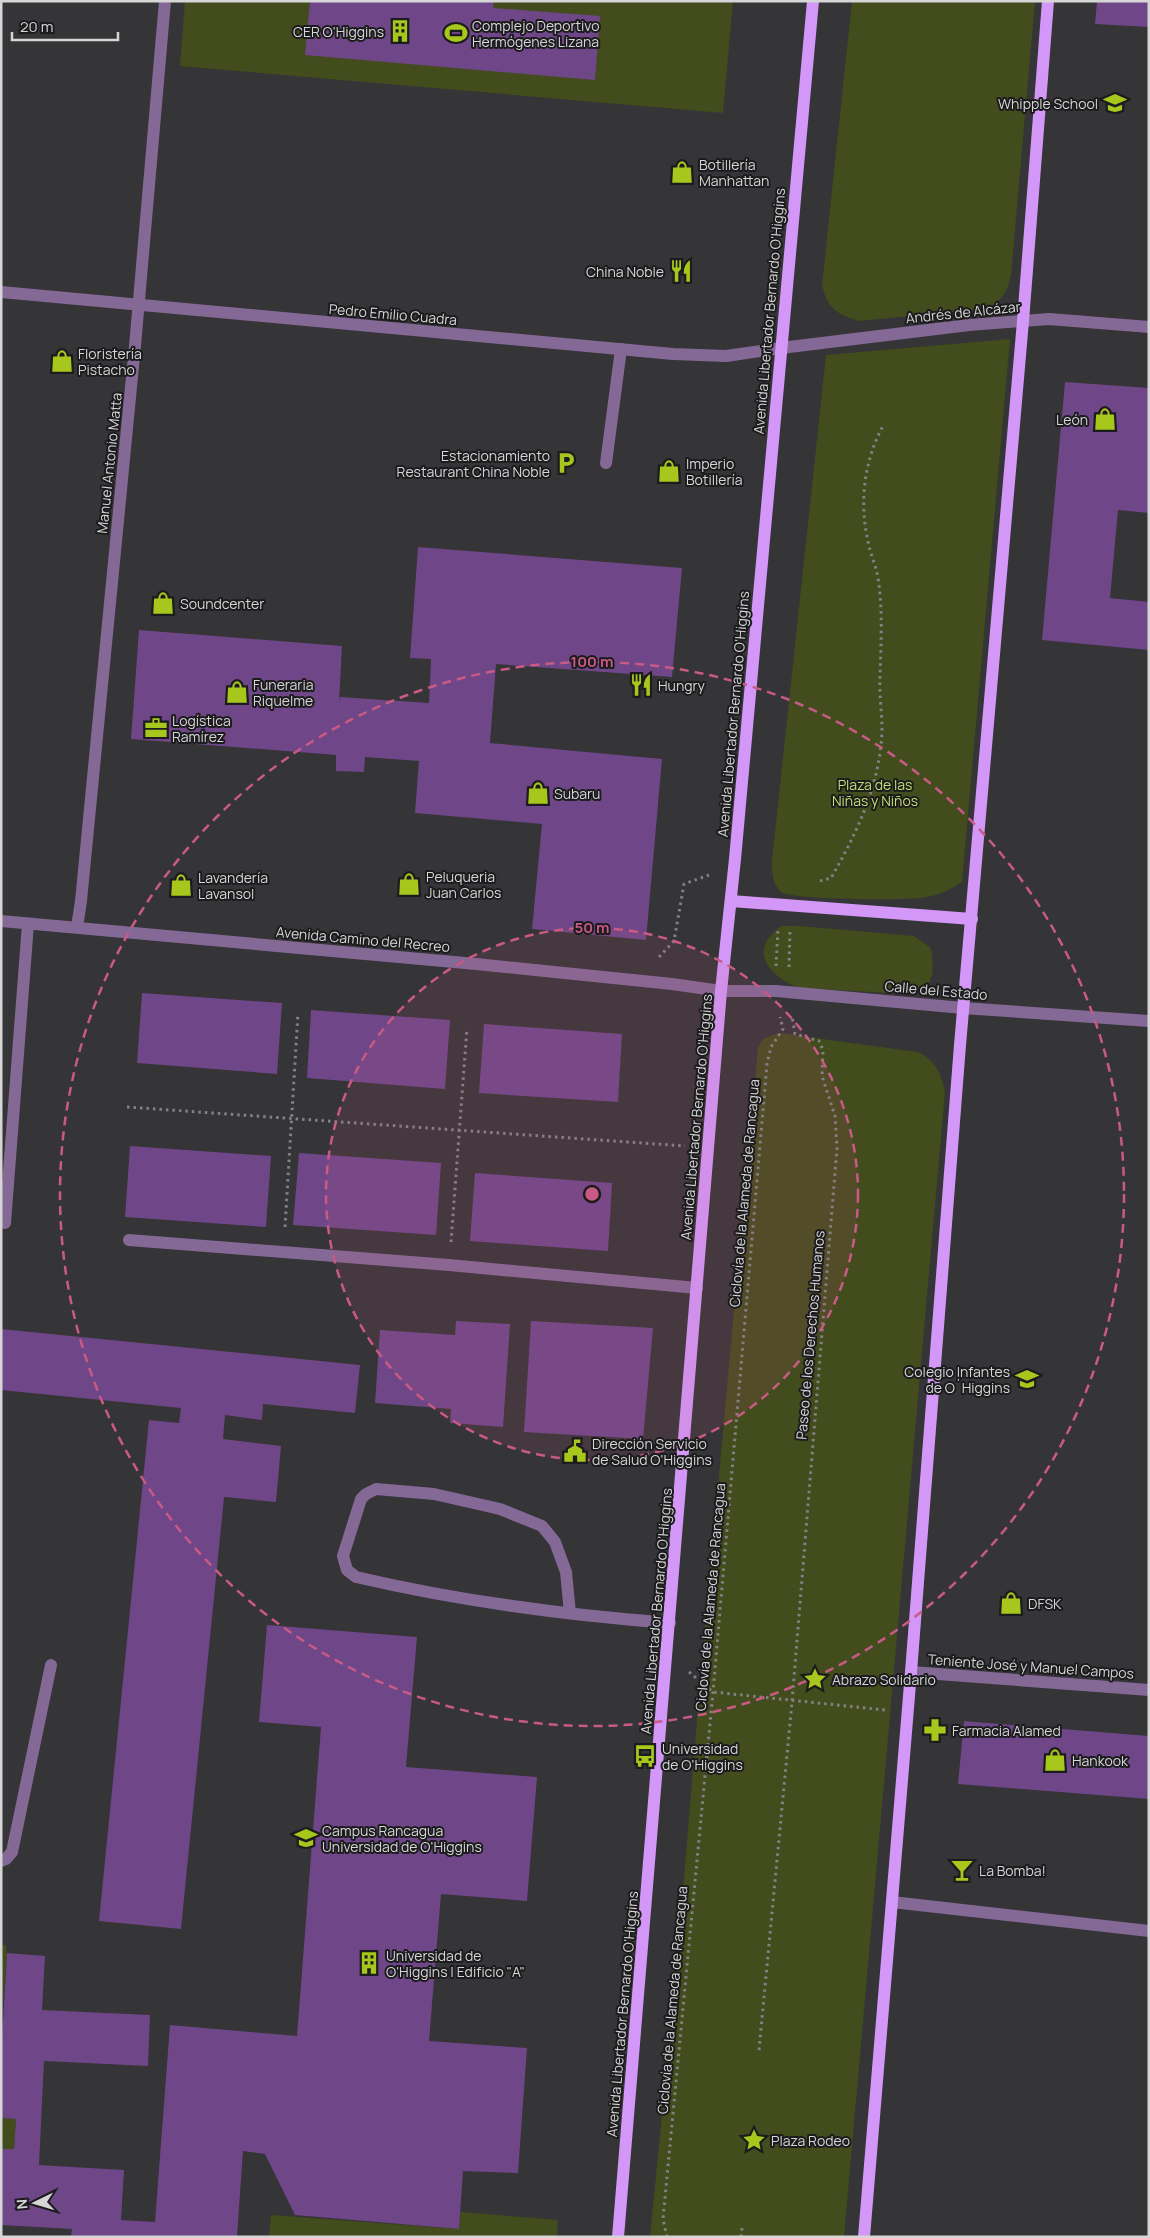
<svg xmlns="http://www.w3.org/2000/svg" width="1150" height="2238" font-family="Manrope,sans-serif">
  <style>
    .green { fill: #424c1c }
    .building { fill: #6f4687 }
    .lines { fill: none; stroke-linecap: round; stroke-linejoin: round }
    .path { stroke: #828183; stroke-width: 3; stroke-dasharray: 2.5 4; stroke-linecap: butt }
    .minor { stroke: #846896; stroke-width: 12 }
    .major { stroke: #d398f7; stroke-width: 12 }
    .ring { fill: none; stroke: #c95a86; stroke-width: 2.5; stroke-dasharray: 9 6 }
    .labels { text-anchor: middle; dominant-baseline: central; stroke-width: 4; stroke-linejoin: round; paint-order: stroke }
    .poi-label { font-size: 14px; fill: #d6d6d7; stroke: #1c1b1d; text-anchor: start }
    .street-label { font-size: 14px; fill: #d6d6d7; stroke: #1c1b1d }
    .park-label { font-size: 14px; fill: #c5df70; stroke: #1c1b1d }
    .centre { fill: #c95a86; stroke: #1c1b1d; stroke-width: 2.5 }
    .ring-label { font-size: 15px; text-anchor: middle; font-weight: bold; fill: #c95a86; stroke: #1c1b1d; stroke-width: 4; stroke-linejoin: round; paint-order: stroke }
  </style>
  <rect width="100%" height="100%" fill="#353436"/>
  <g class="green">
    <polygon points="185,1 733,1 723,113 180,66"/>
    <path d="M852,1H1035L1011,275C1008,292 1001,302 985,309L859,321C836,314 828,309 822,285Z"/>
    <path d="M1010,339L962,882C951,889 940,895 927,897C910,901 792,900 781,892C772,884 772,872 772,860L826,355Z"/>
    <path d="M781,926H799L914,936L931,948C934,972 936,989 908,994L800,988C769,977 747,951 781,926Z"/>
    <path d="M779,1033L917,1052C936,1060 941,1073 945,1092L844,2237H650L678,1951L701,1672L758,1048L763,1039Z"/>
    <polygon points="1,1945 6,1945 7,1953 1,2030"/>
    <polygon points="1,2118 16,2119 14,2149 1,2149"/>
    <polygon points="460,2212 558,2220 557,2237 269,2237 271,2215 459,2229"/>
  </g>
  <g class="building">
    <polygon points="310,1 494,1 493,8 600,16 595,80 305,55"/>
    <polygon points="1097,1 1149,1 1149,27 1095,24"/>
    <polygon points="1065,382 1149,388 1149,513 1118,510 1110,598 1149,602 1149,650 1042,640"/>
    <polygon points="418,547 682,568 672,677 496,664 490,743 662,759 646,940 532,929 542,824 415,813 419,761 365,757 364,772 336,771 336,755 131,739 139,630 342,646 339,703 340,697 429,703 431,659 410,658"/>
    <polygon points="142,993 282,1003 277,1074 137,1063"/>
    <polygon points="311,1010 450,1020 445,1089 307,1078"/>
    <polygon points="484,1024 622,1034 618,1102 479,1093"/>
    <polygon points="130,1146 271,1156 266,1227 125,1217"/>
    <polygon points="299,1153 441,1163 436,1235 293,1225"/>
    <polygon points="475,1173 612,1183 608,1251 470,1241"/>
    <polygon points="456,1321 510,1324 503,1427 450,1423 451,1409 375,1403 380,1330 455,1335"/>
    <polygon points="531,1321 653,1328 643,1439 524,1432"/>
    <polygon points="1,1329 360,1365 355,1413 263,1404 262,1420 225,1415 223,1439 281,1446 276,1502 224,1497 181,1929 99,1921 149,1420 179,1423 181,1408 1,1390"/>
    <polygon points="267,1625 417,1637 406,1767 537,1777 527,1901 441,1894 429,2041 527,2048 518,2173 463,2171 459,2229 295,2215 265,2154 243,2151 237,2237 71,2237 72,2229 1,2225 1,2149 14,2149 16,2119 1,2118 1,2055 7,1953 45,1956 42,2010 150,2015 148,2066 44,2061 39,2165 124,2170 121,2220 155,2222 170,2025 297,2036 321,1727 259,1722"/>
    <polygon points="964,1721 1149,1736 1149,1799 958,1784"/>
  </g>
  <g class="lines">
    <g class="path">
      <path d="M820,881L831,878C857,833 881,782 882,729C882,712 879,694 880,676C881,644 883,610 878,578C876,565 870,554 868,541C859,502 864,460 884,424"/>
      <polyline points="659,957 674,941 684,884 709,875"/>
      <polyline points="776,966 778,929"/>
      <polyline points="789,967 790,929"/>
      <polyline points="127,1107 685,1146"/>
      <polyline points="285,1227 298,1013"/>
      <polyline points="451,1242 467,1028"/>
      <polyline points="689,1672 713,1692 885,1710"/>
      <polyline points="759,2050 792,1702 837,1148 835,1116 822,1076 823,1050 819,1041 795,1034 792,1016"/>
      <polyline points="667,2237 663,2219 713,1692 767,1064 771,1047 783,1029 780,1017"/>
      <polyline points="741,2237 742,2228"/>
    </g>
    <g class="minor">
      <polyline points="1,292 673,354 726,356 781,348 969,325 1049,319 1149,327"/>
      <polyline points="606,463 621,349"/>
      <polyline points="1,921 476,964 672,984 721,991 776,991 963,1008 1149,1021"/>
      <polyline points="77,927 81,901 135,346 165,1"/>
      <polyline points="5,1223 28,924"/>
      <polyline points="129,1240 449,1265 697,1288"/>
      <path d="M570,1613L566,1572L555,1542L542,1526L500,1509L434,1494L376,1489L366,1494L361,1499L343,1556L347,1570L356,1577C459,1601 564,1615 670,1623"/>
      <polyline points="911,1672 1149,1690"/>
      <polyline points="1,1861 6,1859 12,1852 51,1665"/>
      <polyline points="892,1902 1149,1931"/>
    </g>
    <g class="major">
      <polyline points="731,901 972,919"/>
      <polyline points="618,2237 721,991 735,859 813,1"/>
      <polyline points="864,2237 911,1672 960,1045 1023,321 1048,1"/>
    </g>
  </g>
  <circle cx="592" cy="1194" r="266" fill="#c95a86" fill-opacity=".12"/>
  <g class="ring">
    <circle cx="592" cy="1194" r="266"/>
    <circle cx="592" cy="1194" r="532"/>
  </g>
  <defs>
    <symbol id="building-bare" viewBox="-9 -9 18 18"><path d="M-4-6H4V6H1V3H-1V6H-4ZM-2.5-4.3h1.7v1.8h-1.7ZM.8-4.3h1.7v1.8H.8ZM-2.5-1h1.7V.8h-1.7ZM.8-1h1.7V.8H.8Z" fill="#a8c71c" stroke="#1c1b1d" stroke-width="2.5" paint-order="stroke"/></symbol>
    <symbol id="stadium-bare" viewBox="-9 -9 18 18"><path d="M0-5a6.5 5 0 1 0 0 10a6.5 5 0 1 0 0-10ZM-3.5-1.8h7v3.6h-7Z" fill="#a8c71c" stroke="#1c1b1d" stroke-width="2.5" paint-order="stroke"/></symbol>
    <symbol id="school-bare" viewBox="-9 -9 18 18"><path d="M0-5L7-2L0 1L-7-2ZM-4 1L0 2.5L4 1V4Q0 6-4 4Z" fill="#a8c71c" stroke="#1c1b1d" stroke-width="2.5" paint-order="stroke"/></symbol>
    <symbol id="shop-bare" viewBox="-9 -9 18 18"><path d="M-5-2.5h2.3a2.7 3.5 0 0 1 5.4 0H5L5.5 6h-11ZM-1.5-2.5h3a1.5 2.3 0 0 0-3 0Z" fill="#a8c71c" stroke="#1c1b1d" stroke-width="2.5" paint-order="stroke"/></symbol>
    <symbol id="restaurant-bare" viewBox="-9 -9 18 18"><path d="M-5-6h1v4h1v-4h1v4h1v-4h1v5L-1.5 .5V6h-2V.5L-5-1ZM5-6V6H3V1.5H1.5Q1.5-4 5-6Z" fill="#a8c71c" stroke="#1c1b1d" stroke-width="2.5" paint-order="stroke"/></symbol>
    <symbol id="parking-bare" viewBox="-9 -9 18 18"><path d="M-3.5-5.5H1a3.5 3.5 0 0 1 0 7H-1V5.5H-3.5ZM-1-3.4V-.6H.8a1.4 1.4 0 0 0 0-2.8Z" fill="#a8c71c" stroke="#1c1b1d" stroke-width="2.5" paint-order="stroke"/></symbol>
    <symbol id="office-bare" viewBox="-9 -9 18 18"><path d="M-6-3h4V-5.5h4V-3h4V5H-6ZM-1-4.5V-3h2v-1.5ZM-6 0V1H6V0Z" fill="#a8c71c" stroke="#1c1b1d" stroke-width="2.5" paint-order="stroke"/></symbol>
    <symbol id="civic-bare" viewBox="-9 -9 18 18"><path d="M-.6-6.5H3V-4.5H.6V-3L4-1V1h2V6H-6V1h2V-1L-.6-3ZM-1.2 2.5V6h2.4V2.5Z" fill="#a8c71c" stroke="#1c1b1d" stroke-width="2.5" paint-order="stroke"/></symbol>
    <symbol id="sight-bare" viewBox="-9 -9 18 18"><path d="M0-6L1.8-2.2L6-1.7L2.9 1.2L3.7 5.4L0 3.3L-3.7 5.4L-2.9 1.2L-6-1.7L-1.8-2.2Z" fill="#a8c71c" stroke="#1c1b1d" stroke-width="2.5" paint-order="stroke"/></symbol>
    <symbol id="pharmacy-bare" viewBox="-9 -9 18 18"><path d="M-2-6h4v4h4v4h-4v4h-4v-4h-4v-4h4Z" fill="#a8c71c" stroke="#1c1b1d" stroke-width="2.5" paint-order="stroke"/></symbol>
    <symbol id="bus-bare" viewBox="-9 -9 18 18"><path d="M-5-6H5V4H4V6H2V4H-2V6H-4V4H-5ZM-3.5-4V0h7V-4ZM-3.5 1.2v1.5H-2V1.2ZM2 1.2v1.5H3.5V1.2Z" fill="#a8c71c" stroke="#1c1b1d" stroke-width="2.5" paint-order="stroke"/></symbol>
    <symbol id="university-bare" viewBox="-9 -9 18 18"><path d="M0-5L7-2L0 1L-7-2ZM-4 1L0 2.5L4 1V4Q0 6-4 4Z" fill="#a8c71c" stroke="#1c1b1d" stroke-width="2.5" paint-order="stroke"/></symbol>
    <symbol id="bar-bare" viewBox="-9 -9 18 18"><path d="M-6-5H6L.8 .8V4.5H3.5V6h-7V4.5H-.8V.8Z" fill="#a8c71c" stroke="#1c1b1d" stroke-width="2.5" paint-order="stroke"/></symbol>
  </defs>
  <g fill-rule="evenodd">
    <use href="#building-bare" x="384" y="15" width="32" height="32"/>
    <use href="#stadium-bare" x="440" y="17" width="32" height="32"/>
    <use href="#school-bare" x="1099" y="87" width="32" height="32"/>
    <use href="#shop-bare" x="666" y="156" width="32" height="32"/>
    <use href="#restaurant-bare" x="665" y="255" width="32" height="32"/>
    <use href="#shop-bare" x="46" y="345" width="32" height="32"/>
    <use href="#shop-bare" x="1089" y="403" width="32" height="32"/>
    <use href="#parking-bare" x="550" y="447" width="32" height="32"/>
    <use href="#shop-bare" x="653" y="455" width="32" height="32"/>
    <use href="#shop-bare" x="147" y="587" width="32" height="32"/>
    <use href="#restaurant-bare" x="625" y="669" width="32" height="32"/>
    <use href="#shop-bare" x="221" y="676" width="32" height="32"/>
    <use href="#office-bare" x="140" y="712" width="32" height="32"/>
    <use href="#shop-bare" x="522" y="777" width="32" height="32"/>
    <use href="#shop-bare" x="393" y="868" width="32" height="32"/>
    <use href="#shop-bare" x="165" y="869" width="32" height="32"/>
    <use href="#school-bare" x="1011" y="1363" width="32" height="32"/>
    <use href="#civic-bare" x="559" y="1435" width="32" height="32"/>
    <use href="#shop-bare" x="995" y="1587" width="32" height="32"/>
    <use href="#sight-bare" x="799" y="1663" width="32" height="32"/>
    <use href="#pharmacy-bare" x="919" y="1714" width="32" height="32"/>
    <use href="#bus-bare" x="629" y="1740" width="32" height="32"/>
    <use href="#shop-bare" x="1039" y="1744" width="32" height="32"/>
    <use href="#university-bare" x="290" y="1822" width="32" height="32"/>
    <use href="#bar-bare" x="946" y="1854" width="32" height="32"/>
    <use href="#building-bare" x="353" y="1947" width="32" height="32"/>
    <use href="#sight-bare" x="738" y="2124" width="32" height="32"/>
  </g>
  <g class="labels">
    <g class="poi-label">
      <text x="472" y="25">Complejo Deportivo<tspan x="472" dy="16">Hermógenes Lizana</tspan></text>
      <text x="384" y="31" text-anchor="end">CER O'Higgins</text>
      <text x="1098" y="103" text-anchor="end">Whipple School</text>
      <text x="699" y="164">Botillería<tspan x="699" dy="16">Manhattan</tspan></text>
      <text x="664" y="271" text-anchor="end">China Noble</text>
      <text x="78" y="353">Floristería<tspan x="78" dy="16">Pistacho</tspan></text>
      <text x="1088" y="419" text-anchor="end">León</text>
      <text x="550" y="455" text-anchor="end">Estacionamiento<tspan x="550" dy="16">Restaurant China Noble</tspan></text>
      <text x="686" y="463">Imperio<tspan x="686" dy="16">Botillería</tspan></text>
      <text x="180" y="603">Soundcenter</text>
      <text x="253" y="684">Funeraria<tspan x="253" dy="16">Riquelme</tspan></text>
      <text x="658" y="685">Hungry</text>
      <text x="172" y="720">Logística<tspan x="172" dy="16">Ramírez</tspan></text>
      <text x="554" y="793">Subaru</text>
      <text x="426" y="876">Peluqueria<tspan x="426" dy="16">Juan Carlos</tspan></text>
      <text x="198" y="877">Lavandería<tspan x="198" dy="16">Lavansol</tspan></text>
      <text x="1010" y="1371" text-anchor="end">Colegio Infantes<tspan x="1010" dy="16">de O´Higgins</tspan></text>
      <text x="592" y="1443">Dirección Servicio<tspan x="592" dy="16">de Salud O'Higgins</tspan></text>
      <text x="1028" y="1603">DFSK</text>
      <text x="832" y="1679">Abrazo Solidario</text>
      <text x="952" y="1730">Farmacia Alamed</text>
      <text x="662" y="1748">Universidad<tspan x="662" dy="16">de O'Higgins</tspan></text>
      <text x="1072" y="1760">Hankook</text>
      <text x="322" y="1830">Campus Rancagua<tspan x="322" dy="16">Universidad de O'Higgins</tspan></text>
      <text x="979" y="1870">La Bomba!</text>
      <text x="386" y="1955">Universidad de<tspan x="386" dy="16">O'Higgins | Edificio "A"</tspan></text>
      <text x="771" y="2140">Plaza Rodeo</text>
    </g>
    <g class="street-label">
      <text transform="translate(769 311) rotate(-85)">Avenida Libertador Bernardo O'Higgins</text>
      <text transform="translate(963 312) rotate(-6)">Andrés de Alcázar</text>
      <text transform="translate(393 314) rotate(5)">Pedro Emilio Cuadra</text>
      <text transform="translate(109 463) rotate(-84)">Manuel Antonio Matta</text>
      <text transform="translate(733 714) rotate(-85)">Avenida Libertador Bernardo O'Higgins</text>
      <text transform="translate(363 939) rotate(5)">Avenida Camino del Recreo</text>
      <text transform="translate(936 990) rotate(5)">Calle del Estado</text>
      <text transform="translate(696 1117) rotate(-85)">Avenida Libertador Bernardo O'Higgins</text>
      <text transform="translate(744 1193) rotate(-85)">Ciclovía de la Alameda de Rancagua</text>
      <text transform="translate(810 1335) rotate(-85)">Paseo de los Derechos Humanos</text>
      <text transform="translate(710 1597) rotate(-85)">Ciclovía de la Alameda de Rancagua</text>
      <text transform="translate(656 1611) rotate(-85)">Avenida Libertador Bernardo O'Higgins</text>
      <text transform="translate(1031 1666) rotate(4)">Teniente José y Manuel Campos</text>
      <text transform="translate(672 2000) rotate(-85)">Ciclovía de la Alameda de Rancagua</text>
      <text transform="translate(622 2014) rotate(-85)">Avenida Libertador Bernardo O'Higgins</text>
    </g>
    <g class="park-label">
      <text x="875" y="784">Plaza de las<tspan x="875" dy="16">Niñas y Niños</tspan></text>
    </g>
  </g>
  <circle cx="592" cy="1194" r="8" class="centre"/>
  <g class="ring-label">
    <text x="592" y="667">100 m</text>
    <text x="592" y="933">50 m</text>
  </g>
  <rect width="1150" height="2238" fill="none" stroke="#d6d6d7" stroke-width="5"/>
  <g transform="translate(35 2203) rotate(265)" stroke="#1c1b1d" stroke-width="4" paint-order="stroke">
  <path d="M0-4L9 19L0 12L-9 19Z" fill="#d6d6d7"/>
  <text y="-8" font-size="14" font-weight="bold" text-anchor="middle" fill="#d6d6d7">N</text>
  </g>
  <path d="M12 32v8h106v-8" fill="none" stroke="#d6d6d7" stroke-width="2.5"/>
  <text x="20" y="32" font-size="15" fill="#d6d6d7" stroke="#1c1b1d" stroke-width="4" paint-order="stroke">20 m</text>
</svg>
